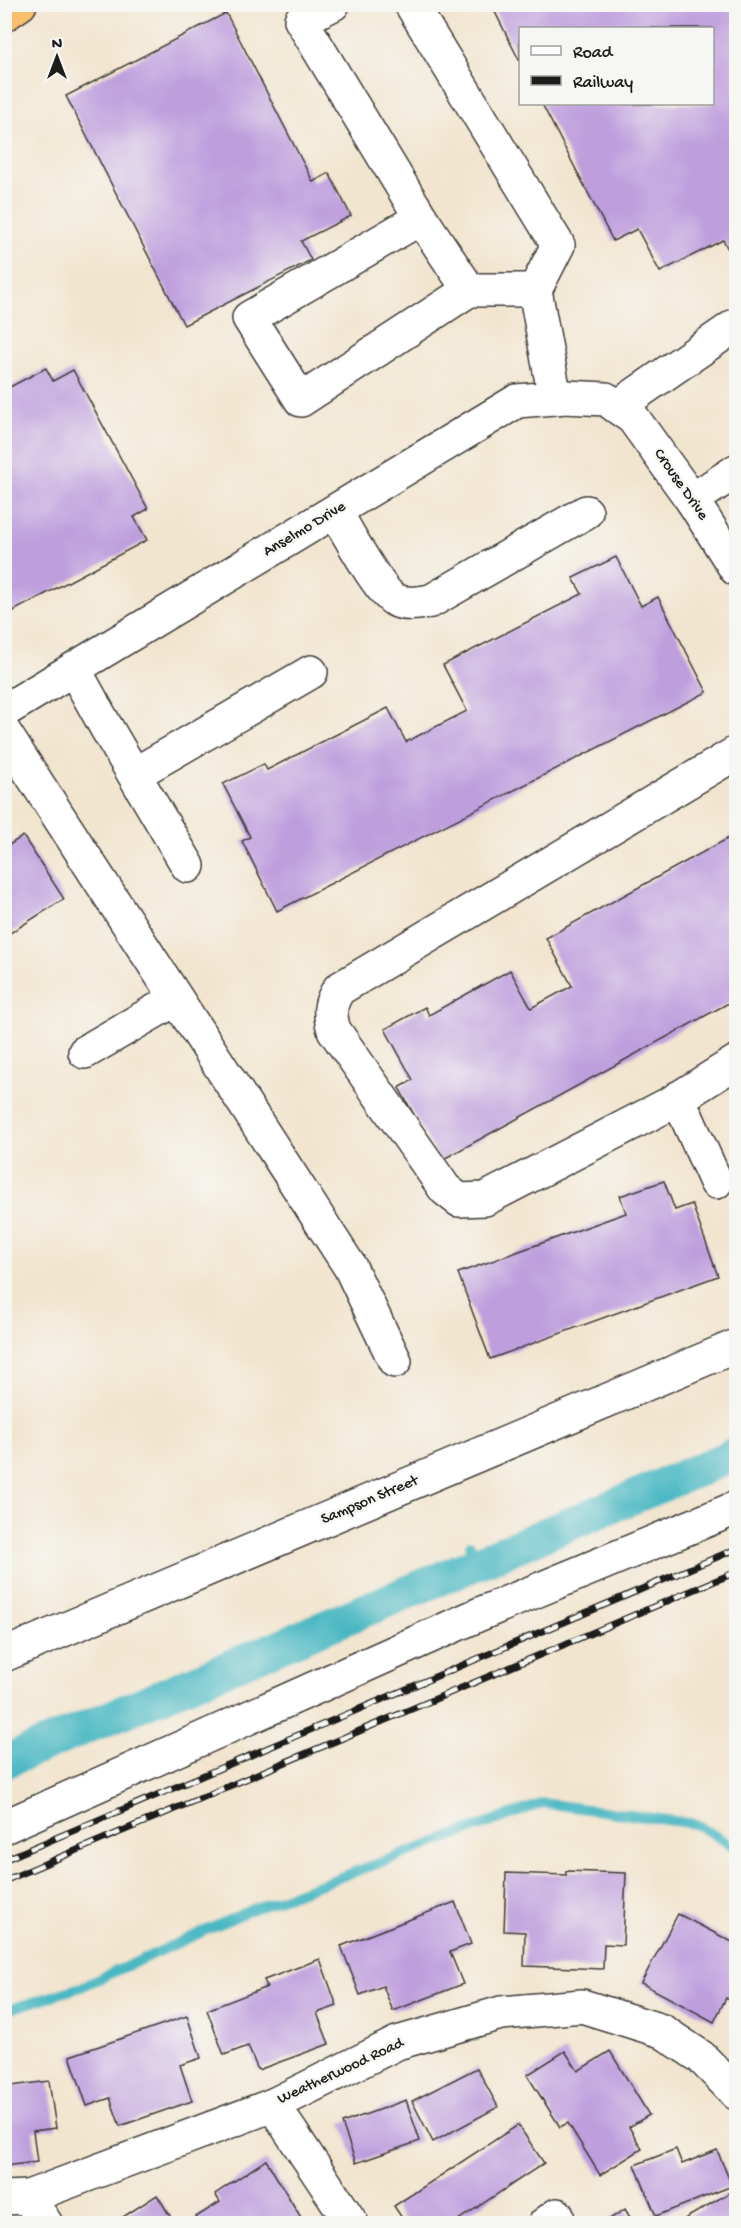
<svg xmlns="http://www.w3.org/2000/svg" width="741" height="2228" font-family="'Gochi Hand',sans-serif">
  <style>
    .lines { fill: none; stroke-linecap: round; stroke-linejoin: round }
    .stream { stroke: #49b8c2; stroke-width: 10 }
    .canal { stroke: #49b8c2; stroke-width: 34 }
    .building { fill: #be9edd }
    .minor-casing { stroke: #3c3a37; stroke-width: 36 }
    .highway-casing { stroke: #3c3a37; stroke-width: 36 }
    .minor { stroke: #fff; stroke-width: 33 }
    .highway { stroke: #f8bf6c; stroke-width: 33 }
    .rail-casing { stroke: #1c1c1c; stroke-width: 7 }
    .rail { stroke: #f6f6f2; stroke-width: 4.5; stroke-dasharray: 14; stroke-linecap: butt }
    .labels { text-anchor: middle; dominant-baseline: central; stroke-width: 5; stroke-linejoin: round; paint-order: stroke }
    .street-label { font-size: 16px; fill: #1c1c1c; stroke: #f6f6f2 }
  </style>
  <rect width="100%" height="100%" fill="#f6f6f2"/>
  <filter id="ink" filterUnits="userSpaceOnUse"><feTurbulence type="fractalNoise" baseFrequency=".0167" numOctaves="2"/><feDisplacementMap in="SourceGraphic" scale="12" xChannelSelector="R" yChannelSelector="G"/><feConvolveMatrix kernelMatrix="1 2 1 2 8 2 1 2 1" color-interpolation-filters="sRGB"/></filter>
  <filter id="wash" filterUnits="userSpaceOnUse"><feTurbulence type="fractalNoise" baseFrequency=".008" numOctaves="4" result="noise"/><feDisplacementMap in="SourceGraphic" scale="24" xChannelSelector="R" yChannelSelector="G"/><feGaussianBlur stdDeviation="1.35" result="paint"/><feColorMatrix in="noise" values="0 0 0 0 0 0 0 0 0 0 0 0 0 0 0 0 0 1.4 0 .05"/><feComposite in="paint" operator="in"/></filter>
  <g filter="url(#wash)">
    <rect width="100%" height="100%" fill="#f2e5cf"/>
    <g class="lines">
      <g class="stream">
        <polyline points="470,1545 477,1563"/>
        <polyline points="4,2011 81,1987 253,1909 543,1803 696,1824 736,1848"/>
      </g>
      <polyline class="canal" points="4,1762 736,1454"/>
    </g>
    <g id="blocks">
      <g class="building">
        <polygon points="491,4 736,4 736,245 728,249 723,240 660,272 637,229 613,241 542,104 712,104 712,28 520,28 520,62"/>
        <polygon points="226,13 313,182 329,173 351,216 301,241 311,260 184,325 66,96"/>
        <polygon points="46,368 53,381 73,370 148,509 134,517 147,540 4,616 4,390"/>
        <polygon points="616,557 641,606 658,597 707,692 277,911 242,841 250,837 223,784 264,764 267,770 388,708 406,742 467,711 443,665 582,594 573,578"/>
        <polygon points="736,834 736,999 440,1161 399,1088 413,1080 385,1029 425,1007 429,1015 510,970 531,1008 572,986 546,938"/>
        <polygon points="23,836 64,899 4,937 4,848"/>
        <polygon points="664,1181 675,1210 692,1204 718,1276 490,1359 458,1273 626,1213 620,1196"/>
        <polygon points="566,1871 626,1873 623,1945 604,1944 603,1969 524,1966 525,1932 504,1931 506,1873 566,1875"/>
        <polygon points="455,1902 471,1944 450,1952 463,1984 393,2011 383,1986 360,1995 341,1946"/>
        <polygon points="678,1914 736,1944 736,2003 726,1998 714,2022 641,1983"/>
        <polygon points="320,1959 337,2006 317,2013 329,2044 258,2070 248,2046 224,2055 207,2010 267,1987 264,1980"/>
        <polygon points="187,2016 201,2058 180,2065 192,2101 120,2126 110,2098 87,2106 70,2056"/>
        <polygon points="565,2051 578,2071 610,2051 649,2115 629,2127 642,2149 600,2175 568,2123 560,2127 527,2075"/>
        <polygon points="477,2068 498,2107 433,2142 412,2101"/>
        <polygon points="49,2081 56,2128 33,2131 37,2162 4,2166 4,2087"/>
        <polygon points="406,2100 420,2141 356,2163 342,2123"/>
        <polygon points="518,2125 544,2163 452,2224 406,2224 394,2206"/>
        <polygon points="676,2149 682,2164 717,2150 732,2186 656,2216 635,2165"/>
        <polygon points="266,2160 305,2224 201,2224 196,2217 220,2202 215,2194"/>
        <polygon points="734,2190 736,2194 736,2224 676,2224"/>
        <polygon points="157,2195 175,2224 112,2224"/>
        <polygon points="625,2209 634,2224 602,2224"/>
      </g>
    </g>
  </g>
  <g filter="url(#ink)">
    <use href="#blocks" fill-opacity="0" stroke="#3c3a37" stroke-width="1.5"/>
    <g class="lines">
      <defs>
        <g id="minor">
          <polyline points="333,4 301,20 421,218 249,318 301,400 469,290 535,290"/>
          <polyline points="411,4 558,245 535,290 555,398"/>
          <polyline points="421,218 469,290"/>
          <polyline points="617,407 736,325"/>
          <polyline points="692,500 736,471"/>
          <path d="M335,512C347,530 378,591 395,600C406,606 419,603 431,601L586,512"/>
          <polyline points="74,669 106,727 188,866"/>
          <polyline points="4,711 517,401 566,397 606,399 633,418 692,500 736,569"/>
          <polyline points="4,732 350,1267 395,1361"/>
          <path d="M736,753L339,989C329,1004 329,1013 334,1030L445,1189L459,1200L485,1199L671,1103L736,1062"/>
          <polyline points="135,774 311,672"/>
          <polyline points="85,1052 176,999"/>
          <polyline points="678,1098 716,1182"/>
          <polyline points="4,1655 736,1346"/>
          <polyline points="4,1827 480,1614 736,1508"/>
          <polyline points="273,2105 352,2224"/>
          <polyline points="28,2197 46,2224"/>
          <polyline points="4,2198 28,2197 273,2105 397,2043 501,2013 582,2006 662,2031 701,2057 736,2093"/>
          <polyline points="545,2224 557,2215"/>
        </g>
        <polyline id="highway" points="4,15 20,4"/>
      </defs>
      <use href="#minor" class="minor-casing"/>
      <use href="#highway" class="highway-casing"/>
      <use href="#minor" class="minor"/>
      <use href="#highway" class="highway"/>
      <defs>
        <g id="rail">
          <polyline points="4,1860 736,1549"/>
          <polyline points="4,1881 736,1572"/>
        </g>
      </defs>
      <use href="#rail" class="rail-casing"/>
      <use href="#rail" class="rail"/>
    </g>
  </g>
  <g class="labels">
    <g class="street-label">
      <text transform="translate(680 485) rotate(55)">Crouse Drive</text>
      <text transform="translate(305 530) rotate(-31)">Anselmo Drive</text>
      <text transform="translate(370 1501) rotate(-23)">Sampson Street</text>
      <text transform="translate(341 2072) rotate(-25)">Weatherwood Road</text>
    </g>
  </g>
  <rect width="741" height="2228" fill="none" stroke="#f6f6f2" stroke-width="24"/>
  <rect x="519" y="27" width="195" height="78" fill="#f6f6f2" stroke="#9f9f9c" stroke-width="1.5"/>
  <rect x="531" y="46" width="30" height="9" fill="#ffffff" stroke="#9f9f9c" stroke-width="1.5"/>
  <text x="573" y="57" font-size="18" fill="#1c1c1c">Road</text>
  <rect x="531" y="76" width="30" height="9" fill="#1c1c1c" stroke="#9f9f9c" stroke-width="1.5"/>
  <text x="573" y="87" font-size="18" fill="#1c1c1c">Railway</text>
  <g transform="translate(57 57)" stroke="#f6f6f2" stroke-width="4.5" paint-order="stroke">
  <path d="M0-4.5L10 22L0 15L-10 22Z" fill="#1c1c1c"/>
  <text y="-9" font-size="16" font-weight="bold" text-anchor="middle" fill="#1c1c1c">N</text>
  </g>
</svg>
